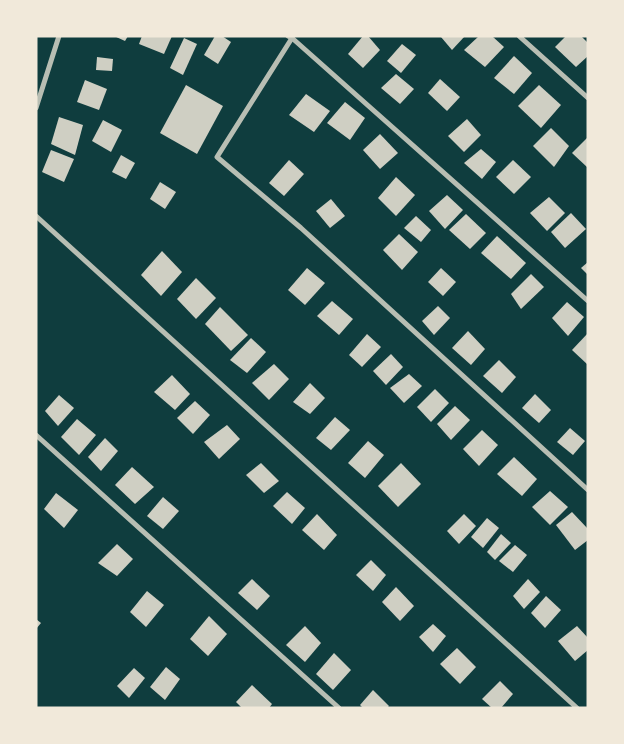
<svg xmlns="http://www.w3.org/2000/svg" width="624" height="744" font-family="'PT Sans',sans-serif">
  <style>
    .building { fill: #cfcfc3 }
    .lines { fill: none; stroke-linecap: round; stroke-linejoin: round }
    .minor { stroke: #b8beb3; stroke-width: 5 }
  </style>
  <rect width="100%" height="100%" fill="#0f3d3e"/>
  <g class="building">
    <polygon points="114,36 128,36 125,41"/>
    <polygon points="142,36 172,36 164,54 139,44"/>
    <polygon points="215,36 222,36 231,42 218,64 204,55"/>
    <polygon points="363,36 368,36 380,50 363,68 348,54"/>
    <polygon points="442,36 465,36 452,50 441,37"/>
    <polygon points="479,36 492,36 504,47 485,67 464,50"/>
    <polygon points="566,36 581,36 588,43 588,56 576,67 555,47"/>
    <polygon points="184,38 197,44 183,75 170,68"/>
    <polygon points="402,44 416,55 401,73 387,61"/>
    <polygon points="514,56 532,73 514,94 494,78"/>
    <polygon points="97,57 113,59 112,71 96,70"/>
    <polygon points="396,74 414,89 400,104 381,88"/>
    <polygon points="440,79 460,97 447,111 428,93"/>
    <polygon points="85,80 107,89 99,110 77,102"/>
    <polygon points="186,85 223,106 197,154 160,133"/>
    <polygon points="539,85 561,105 541,128 518,106"/>
    <polygon points="306,94 330,111 314,132 289,115"/>
    <polygon points="345,102 365,118 350,140 327,123"/>
    <polygon points="59,117 83,125 75,155 51,144"/>
    <polygon points="467,119 481,135 464,152 448,136"/>
    <polygon points="103,120 122,130 111,152 92,141"/>
    <polygon points="551,128 569,146 554,167 533,146"/>
    <polygon points="380,134 398,153 380,169 363,150"/>
    <polygon points="588,137 588,168 572,153"/>
    <polygon points="481,149 496,162 482,179 464,163"/>
    <polygon points="51,150 74,159 64,182 42,172"/>
    <polygon points="121,155 135,163 126,179 112,172"/>
    <polygon points="289,160 304,174 284,196 269,183"/>
    <polygon points="513,160 531,177 514,194 496,177"/>
    <polygon points="396,177 415,195 396,216 378,198"/>
    <polygon points="160,182 176,192 165,209 150,199"/>
    <polygon points="447,195 463,210 445,229 429,211"/>
    <polygon points="549,197 565,213 547,231 530,213"/>
    <polygon points="331,199 345,216 330,228 316,211"/>
    <polygon points="571,213 586,229 565,248 551,232"/>
    <polygon points="466,214 486,233 470,249 449,230"/>
    <polygon points="416,216 431,230 421,242 404,228"/>
    <polygon points="399,234 418,252 402,270 383,250"/>
    <polygon points="497,236 526,263 511,279 481,253"/>
    <polygon points="162,251 182,272 161,296 141,275"/>
    <polygon points="588,262 588,275 581,268"/>
    <polygon points="307,268 325,283 305,305 288,290"/>
    <polygon points="441,268 456,282 443,296 428,282"/>
    <polygon points="531,274 544,287 521,309 511,294"/>
    <polygon points="196,278 216,298 196,319 177,299"/>
    <polygon points="332,301 353,319 339,335 317,316"/>
    <polygon points="567,302 584,317 568,336 552,318"/>
    <polygon points="438,306 450,318 434,335 422,321"/>
    <polygon points="220,307 248,335 231,351 205,324"/>
    <polygon points="468,331 485,349 471,365 452,348"/>
    <polygon points="588,333 588,365 572,350"/>
    <polygon points="367,334 381,347 362,367 349,355"/>
    <polygon points="251,338 266,352 247,373 230,360"/>
    <polygon points="391,354 403,367 386,385 373,371"/>
    <polygon points="499,360 516,377 502,393 483,376"/>
    <polygon points="274,364 289,379 269,400 252,383"/>
    <polygon points="409,374 422,386 404,403 390,388"/>
    <polygon points="172,375 190,394 175,410 154,392"/>
    <polygon points="310,383 325,398 310,414 293,402"/>
    <polygon points="435,389 449,403 431,422 417,407"/>
    <polygon points="535,394 551,410 539,423 522,408"/>
    <polygon points="59,395 74,408 58,426 45,411"/>
    <polygon points="195,401 210,415 193,434 177,418"/>
    <polygon points="455,406 470,420 451,440 437,424"/>
    <polygon points="335,417 350,430 331,450 316,438"/>
    <polygon points="77,419 96,435 79,455 61,437"/>
    <polygon points="227,425 240,439 219,459 204,442"/>
    <polygon points="570,428 585,441 573,455 557,442"/>
    <polygon points="482,430 498,445 479,466 463,449"/>
    <polygon points="105,438 118,451 101,471 88,457"/>
    <polygon points="368,441 384,455 365,478 348,463"/>
    <polygon points="514,457 537,479 522,496 497,474"/>
    <polygon points="261,463 279,481 264,493 246,475"/>
    <polygon points="401,463 421,484 398,507 378,486"/>
    <polygon points="132,467 154,487 135,504 115,485"/>
    <polygon points="550,491 568,507 550,525 532,507"/>
    <polygon points="287,492 305,508 292,524 273,506"/>
    <polygon points="56,493 78,510 64,528 44,509"/>
    <polygon points="163,497 179,511 163,529 147,516"/>
    <polygon points="572,512 588,529 588,540 575,550 556,525"/>
    <polygon points="317,514 337,535 324,550 302,530"/>
    <polygon points="464,514 476,526 459,544 447,531"/>
    <polygon points="487,518 499,528 483,548 471,537"/>
    <polygon points="501,534 511,543 495,560 487,552"/>
    <polygon points="117,544 133,559 117,576 98,563"/>
    <polygon points="515,545 527,555 513,572 499,561"/>
    <polygon points="371,560 386,575 373,591 356,575"/>
    <polygon points="252,579 270,596 257,610 238,593"/>
    <polygon points="528,579 540,592 524,609 513,596"/>
    <polygon points="396,587 414,606 400,621 382,602"/>
    <polygon points="147,591 164,605 146,627 130,612"/>
    <polygon points="546,596 561,610 545,628 531,613"/>
    <polygon points="209,616 227,634 208,656 190,639"/>
    <polygon points="36,619 41,623 36,629"/>
    <polygon points="433,624 446,636 433,652 419,637"/>
    <polygon points="305,626 321,643 305,662 286,645"/>
    <polygon points="577,626 588,638 588,650 575,661 558,641"/>
    <polygon points="457,648 476,667 460,684 440,664"/>
    <polygon points="334,653 351,670 333,690 316,674"/>
    <polygon points="166,667 180,679 165,700 150,687"/>
    <polygon points="134,668 145,678 129,698 117,686"/>
    <polygon points="500,681 513,694 501,708 492,708 482,699"/>
    <polygon points="252,685 272,704 269,708 242,708 236,702"/>
    <polygon points="373,690 389,706 387,708 363,708 360,705"/>
  </g>
  <g class="lines">
    <g class="minor">
      <polyline points="288,36 292,38 588,301"/>
      <polyline points="519,36 588,98"/>
      <polyline points="292,38 217,157 301,228 588,490"/>
      <polyline points="36,108 59,36"/>
      <polyline points="36,216 577,708"/>
      <polyline points="36,435 339,708"/>
    </g>
  </g>
  <rect width="624" height="744" fill="none" stroke="#f1e9da" stroke-width="75"/>
</svg>
